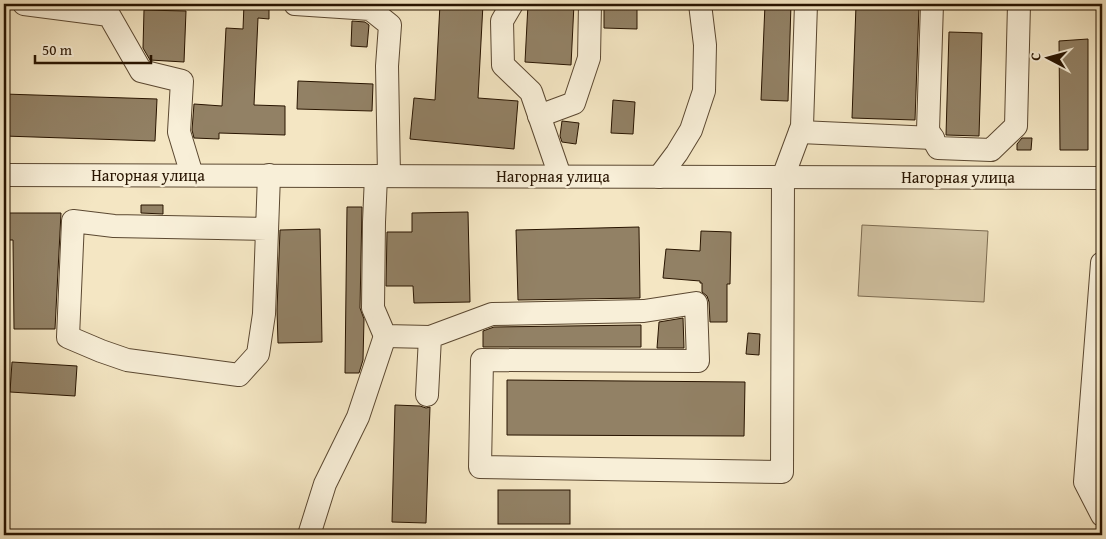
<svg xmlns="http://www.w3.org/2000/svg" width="1106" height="539" font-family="'Gentium Book Plus',serif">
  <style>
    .green { fill: #d1c2a2; stroke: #7c6b51 }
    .building { fill: #928165; stroke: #281400 }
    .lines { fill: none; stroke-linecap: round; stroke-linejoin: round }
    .minor-casing { stroke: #5b4831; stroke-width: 24 }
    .minor { stroke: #f8efd8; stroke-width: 22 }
    .labels { text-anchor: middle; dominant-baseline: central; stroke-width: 4.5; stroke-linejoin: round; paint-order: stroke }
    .street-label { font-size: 16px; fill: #281400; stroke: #f8efd8 }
  </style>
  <rect width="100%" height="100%" fill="#f4e6c3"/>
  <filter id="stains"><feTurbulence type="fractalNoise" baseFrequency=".004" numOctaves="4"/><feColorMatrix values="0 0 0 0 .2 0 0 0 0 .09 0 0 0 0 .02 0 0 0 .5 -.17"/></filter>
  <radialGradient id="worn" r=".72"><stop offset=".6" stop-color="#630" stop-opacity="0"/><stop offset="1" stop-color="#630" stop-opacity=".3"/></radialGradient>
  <polygon class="green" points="862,225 988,231 984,302 858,296"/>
  <g class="building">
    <polygon points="244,4 269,4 269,19 258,18 254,105 285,106 285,135 219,133 219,139 194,138 192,130 194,104 222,106 226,28 243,29"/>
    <polygon points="440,4 483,4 478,98 518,101 514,149 410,139 414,98 435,100"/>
    <polygon points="528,4 574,4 571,65 525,62"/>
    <polygon points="604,4 637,4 637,29 604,28"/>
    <polygon points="765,4 791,4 788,101 761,100"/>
    <polygon points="856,5 919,7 915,120 852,118"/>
    <polygon points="144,10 186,11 184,62 150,60 143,48"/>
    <polygon points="352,21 365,22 369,25 367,47 351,46"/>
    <polygon points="949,32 982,33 979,136 946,135"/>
    <polygon points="1088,39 1088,150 1060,150 1059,41"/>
    <polygon points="298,81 373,84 372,111 297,109"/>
    <polygon points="4,94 157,99 155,141 4,136"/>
    <polygon points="613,100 635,102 633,134 611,133"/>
    <polygon points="562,121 579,123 576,144 562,142 560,136"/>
    <polygon points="1022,138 1032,138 1031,150 1017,150 1017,144"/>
    <polygon points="141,205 163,205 163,214 141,213"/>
    <polygon points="347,207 362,207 360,308 364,319 363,360 359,373 345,373"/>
    <polygon points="468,212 470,302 414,303 413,286 386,286 387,232 412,232 412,213"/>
    <polygon points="4,213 61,213 55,329 14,329 13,240 4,240"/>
    <polygon points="639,227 640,298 518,300 516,230"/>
    <polygon points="320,229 322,342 278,343 277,310 280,230"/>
    <polygon points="701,231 731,232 730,284 727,284 727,322 710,322 709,302 707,296 702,292 702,283 700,283 700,281 663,278 666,249 700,251"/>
    <polygon points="683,318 684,348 657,348 659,322"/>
    <polygon points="641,325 641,347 483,347 483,331 494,327"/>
    <polygon points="748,333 760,334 759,355 746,354"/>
    <polygon points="12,362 77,366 75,396 10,392"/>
    <polygon points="507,380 745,382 744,436 507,435"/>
    <polygon points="395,405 420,406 426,408 430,407 426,523 392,522"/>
    <rect x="498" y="490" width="72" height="34"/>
  </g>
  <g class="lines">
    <defs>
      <g id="minor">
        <polyline points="24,4 109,15 141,71 182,81 179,132 192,175"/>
        <polyline points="295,4 370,9 390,25 387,66 389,176"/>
        <polyline points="512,4 502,21 503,65 531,92 560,176"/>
        <polyline points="932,4 928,130 938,148 991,150 1016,126 1019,4"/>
        <polyline points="539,116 574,103 589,58 590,4"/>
        <polyline points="800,132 933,138"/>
        <polyline points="4,175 1102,178"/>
        <polyline points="376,176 374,222 373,308 385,336 430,337"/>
        <polyline points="659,177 677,153 691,130 704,91 705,45 700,4"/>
        <polyline points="267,229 114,226 73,221 68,337 101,351 127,360 239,375 258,354 264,314 269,175"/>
        <polyline points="1102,263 1085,482 1102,515"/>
        <polyline points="427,395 430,337 492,314 644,311 696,303 698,361 482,360 480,467 782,472 783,177 802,126 806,4"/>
        <polyline points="309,535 325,484 358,417 385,336"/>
      </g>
    </defs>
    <use href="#minor" class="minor-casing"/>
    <use href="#minor" class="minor"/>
  </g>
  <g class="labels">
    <g class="street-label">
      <text x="148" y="175">Нагорная улица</text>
      <text x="553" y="176">Нагорная улица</text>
      <text x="958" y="177">Нагорная улица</text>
    </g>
  </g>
  <rect width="1106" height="539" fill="none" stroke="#f4e6c3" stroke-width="20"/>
  <rect x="5" y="5" width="1096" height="529" fill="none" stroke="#281400" stroke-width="2.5"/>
  <rect x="10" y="10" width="1086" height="519" fill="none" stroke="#281400"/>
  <g transform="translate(1048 58) rotate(276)" stroke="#f8efd8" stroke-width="4" paint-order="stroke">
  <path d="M0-4L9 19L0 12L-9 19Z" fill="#281400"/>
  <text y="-8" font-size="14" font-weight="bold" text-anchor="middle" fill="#281400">С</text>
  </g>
  <path d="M35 55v8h116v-8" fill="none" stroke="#281400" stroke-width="2.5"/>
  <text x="42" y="55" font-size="15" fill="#281400" stroke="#f8efd8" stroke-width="4" paint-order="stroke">50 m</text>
  <rect width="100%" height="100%" filter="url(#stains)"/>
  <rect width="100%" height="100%" fill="url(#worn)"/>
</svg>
